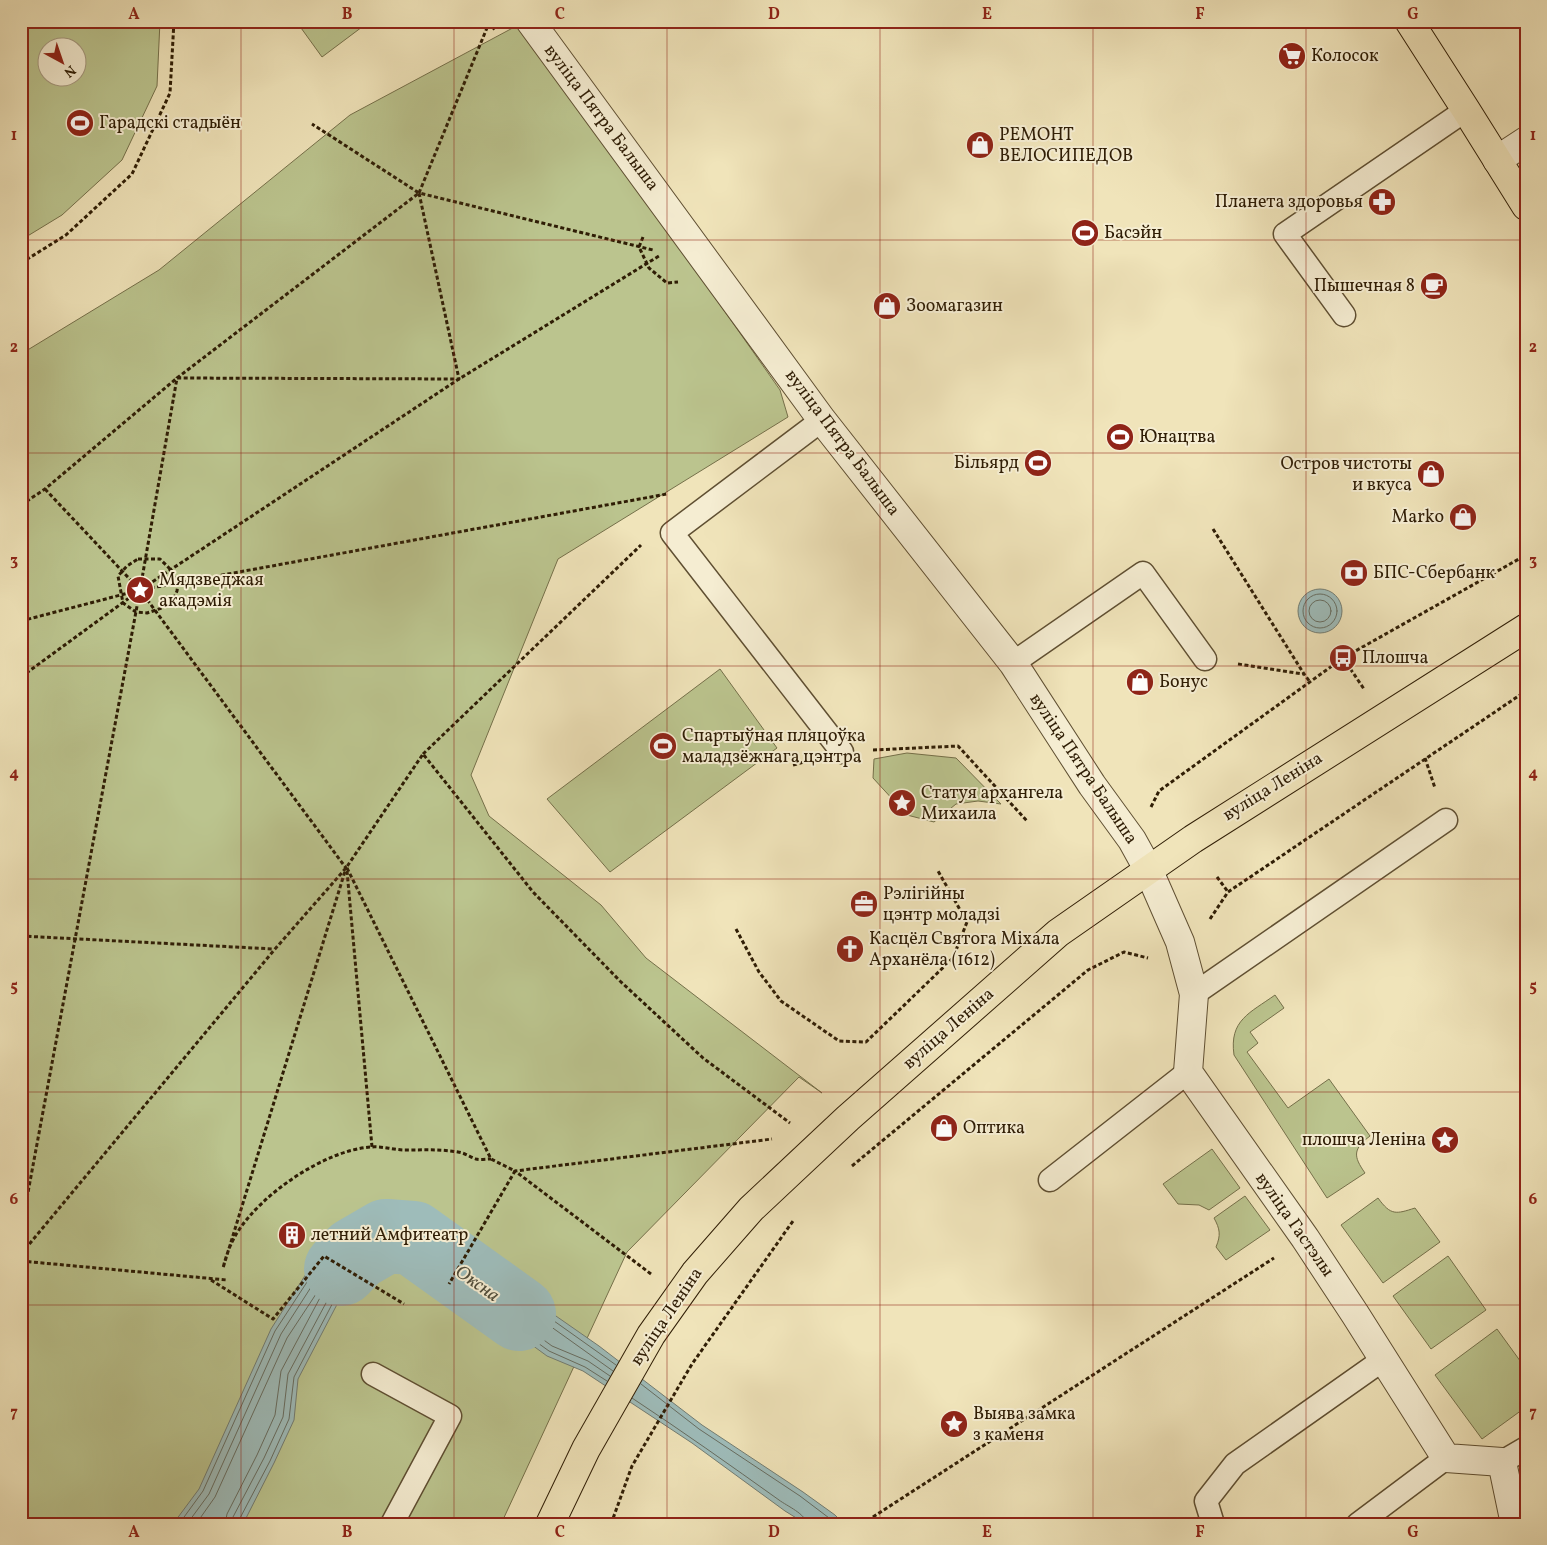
<svg xmlns="http://www.w3.org/2000/svg" width="1547" height="1545" font-family="Vollkorn,serif">
  <style>
    .green { fill: #bbc48e; stroke: #75704a; fill-rule: evenodd }
    .water { fill: #9ebcba; stroke: #727c72 }
    .lines { fill: none; stroke-linecap: round; stroke-linejoin: round }
    .shore { stroke: #666c60; stroke-width: 1 }
    .river { stroke: #9ebcba; stroke-width: 74 }
    .lane-casing { stroke: #5f4f32; stroke-width: 25 }
    .street-casing { stroke: #5f4f32; stroke-width: 30 }
    .primary-casing { stroke: #2f1d05; stroke-width: 30 }
    .path { stroke: #2f1d05; stroke-width: 3; stroke-dasharray: 4 2.5; stroke-linecap: butt }
    .lane { stroke: #f5edd2; stroke-width: 22 }
    .street { stroke: #f5edd2; stroke-width: 28 }
    .primary { stroke: #f0e4ba; stroke-width: 28 }
    .grid { fill: none; stroke: #8f2418; stroke-width: 1; stroke-opacity: 0.55 }
    .labels { text-anchor: middle; dominant-baseline: central; stroke-width: 4; stroke-linejoin: round; paint-order: stroke }
    .poi-label { font-size: 18px; fill: #2f1d05; stroke: #f5edd2; text-anchor: start }
    .street-label { font-size: 18px; fill: #2f1d05; stroke: #f5edd2 }
    .water-label { font-size: 19px; font-style: italic; fill: #504d3b; stroke: #f5edd2 }
    .neatline { fill: none; stroke: #8f2418; stroke-width: 2 }
    .grid-label { font-size: 16px; text-anchor: middle; font-weight: bold; fill: #8f2418 }
  </style>
  <rect width="100%" height="100%" fill="#f0e4ba"/>
  <filter id="stains"><feTurbulence type="fractalNoise" baseFrequency=".004" numOctaves="4"/><feColorMatrix values="0 0 0 0 .2 0 0 0 0 .09 0 0 0 0 .02 0 0 0 .5 -.17"/></filter>
  <radialGradient id="worn" r=".72"><stop offset=".6" stop-color="#630" stop-opacity="0"/><stop offset="1" stop-color="#630" stop-opacity=".3"/></radialGradient>
  <g class="green">
    <path d="M21,21H160L157,86L122,160L62,215L21,240ZM48,48H78V78H48Z"/>
    <polygon points="296,21 370,21 322,57"/>
    <polygon points="522,23 780,390 788,417 558,559 471,775 489,816 601,905 646,958 822,1093 799,1077 627,1252 501,1524 21,1524 21,354 159,270 350,115"/>
    <polygon points="720,669 777,748 610,872 547,799"/>
    <polygon points="907,753 956,758 1001,804 978,801 956,804 934,822 907,815 873,778 874,759"/>
    <path d="M1275,995L1284,1008L1250,1032L1258,1043L1247,1052L1288,1108L1329,1079L1370,1136C1353,1149 1353,1156 1365,1173L1327,1198L1234,1055C1229,1020 1250,1013 1275,995Z"/>
    <polygon points="1212,1149 1240,1188 1209,1210 1199,1205 1178,1204 1163,1184"/>
    <path d="M1245,1196L1270,1230L1226,1260L1216,1247C1221,1235 1220,1229 1214,1218Z"/>
    <path d="M1378,1198C1391,1216 1396,1214 1415,1208L1440,1242L1383,1283L1341,1225Z"/>
    <polygon points="1448,1256 1486,1310 1431,1349 1393,1296"/>
    <polygon points="1497,1329 1526,1369 1526,1407 1482,1439 1435,1375"/>
  </g>
  <g class="water">
    <circle cx="1320" cy="611" r="22"/>
    <polygon points="375,1217 417,1219 439,1230 421,1261 413,1256 381,1254 358,1271 343,1293 298,1379 294,1420 274,1463 243,1524 173,1524 199,1489 271,1329 320,1252 345,1230"/>
    <polygon points="450,1235 543,1307 599,1346 702,1425 803,1492 835,1515 844,1524 806,1524 785,1511 692,1443 583,1371 547,1356 449,1284 428,1266"/>
  </g>
  <g class="lines">
    <g class="shore">
      <circle cx="1320" cy="611" r="17"/>
      <circle cx="1320" cy="611" r="11"/>
      <polyline points="610,1376 588,1361 552,1346 456,1276 445,1265 444,1262 451,1253 454,1253 536,1316 613,1371"/>
      <polyline points="607,1381 585,1367 549,1351 452,1281 436,1266 436,1263 449,1244 453,1244 540,1311 616,1365"/>
      <polyline points="641,1384 699,1429 800,1496 837,1524"/>
      <path d="M632,1398C682,1431 730,1465 779,1500C787,1506 806,1514 807,1524"/>
      <polyline points="179,1524 203,1491 275,1331 326,1253 348,1234 376,1223 415,1224 430,1231 431,1234 419,1253 379,1250 354,1268 339,1291 294,1377 289,1419 270,1461 239,1520 239,1524"/>
      <polyline points="187,1524 209,1494 281,1334 329,1259 351,1240 377,1229 414,1230 421,1233 422,1237 416,1245 378,1243 348,1265 334,1288 288,1374 283,1417 264,1458 233,1517 232,1524"/>
      <polyline points="196,1524 215,1497 287,1338 318,1291 321,1290 322,1294 281,1371 275,1415 257,1455 227,1514 225,1524"/>
    </g>
    <polyline class="river" points="341,1269 355,1254 386,1236 413,1238 519,1314"/>
    <defs>
      <g id="lane">
        <polyline points="1344,315 1285,234 1466,110"/>
        <polyline points="822,420 672,533 842,752"/>
        <polyline points="1013,663 1143,573 1205,659"/>
        <polyline points="1194,994 1446,820"/>
        <polyline points="1050,1180 1188,1072"/>
        <polyline points="373,1374 450,1416 392,1524"/>
        <polyline points="1502,1462 1526,1448"/>
        <polyline points="1213,1524 1206,1501 1235,1464 1384,1359"/>
        <polyline points="1358,1524 1446,1458"/>
      </g>
      <g id="street">
        <polyline points="530,21 822,420 1013,663 1092,785 1132,840 1148,869 1180,942 1194,994 1188,1072 1305,1238 1355,1314 1446,1458 1502,1462 1515,1524"/>
        <polyline points="1497,160 1526,141"/>
      </g>
      <g id="primary">
        <polyline points="1409,21 1466,110 1526,206"/>
        <polyline points="550,1524 586,1449 651,1335 695,1273 751,1209 848,1118 1058,933 1193,839 1526,628"/>
      </g>
    </defs>
    <use href="#lane" class="lane-casing"/>
    <use href="#street" class="street-casing"/>
    <use href="#primary" class="primary-casing"/>
    <g class="path">
      <polyline points="419,193 489,23 495,30"/>
      <polyline points="643,237 639,247 649,268 667,283 678,282"/>
      <polyline points="21,263 66,235 132,174 170,93 174,21"/>
      <polyline points="45,489 140,590 667,494"/>
      <polyline points="21,505 45,489 177,378 459,379 419,193 653,250"/>
      <polyline points="1213,529 1304,674 1310,682"/>
      <polygon points="138,559 160,559 175,574 178,583 177,591 174,598 162,608 147,613 136,612 123,603 118,576 127,566"/>
      <polyline points="21,621 140,590 177,378 419,193 312,124"/>
      <polyline points="1343,658 1364,689"/>
      <polyline points="1238,664 1303,674"/>
      <polyline points="21,677 140,590 459,379 659,256"/>
      <polyline points="873,750 958,746 1027,821"/>
      <polyline points="423,754 641,545"/>
      <polyline points="1425,758 1435,788"/>
      <polyline points="793,765 808,761"/>
      <polyline points="1151,807 1159,791 1343,658 1526,555"/>
      <polyline points="347,868 491,1159 515,1171 449,1284"/>
      <polyline points="347,871 372,1147"/>
      <polyline points="1217,877 1228,892"/>
      <polyline points="1210,919 1228,892 1526,691"/>
      <polyline points="736,929 759,972 781,1001 839,1041 866,1042 953,958 967,922 938,871"/>
      <polyline points="21,936 274,949"/>
      <polyline points="852,1166 1088,970 1124,952 1148,958"/>
      <path d="M21,1230L140,590L346,868L223,1268C226,1256 230,1244 237,1233C261,1194 325,1150 371,1147C382,1146 394,1150 405,1150C423,1150 440,1149 458,1152C465,1153 470,1157 476,1159C480,1160 486,1159 491,1159"/>
      <polyline points="21,1254 275,949 346,868 423,754 533,892 620,981 703,1058 790,1123"/>
      <polyline points="21,1261 227,1280"/>
      <polyline points="651,1274 515,1171 772,1139"/>
      <polyline points="211,1280 273,1319 324,1256 404,1304"/>
      <polyline points="611,1524 632,1466 692,1364 793,1221"/>
      <polyline points="862,1524 1274,1258"/>
    </g>
    <use href="#lane" class="lane"/>
    <use href="#street" class="street"/>
    <use href="#primary" class="primary"/>
  </g>
  <path class="grid" d="M241,21V1524M454,21V1524M667,21V1524M880,21V1524M1093,21V1524M1306,21V1524M21,240H1526M21,453H1526M21,666H1526M21,879H1526M21,1092H1526M21,1305H1526"/>
  <defs>
    <symbol id="supermarket-disc" viewBox="-11 -11 22 22"><circle r="9.5" fill="#8f2418" stroke="#f5edd2"/><path d="M-6-5.5h2.5l.6 2H6L4.5 2H-2.5L-4.4-4H-6ZM-1.5 3.2a1.3 1.3 0 1 0 .1 0ZM3 3.2a1.3 1.3 0 1 0 .1 0Z" fill="#fff"/></symbol>
    <symbol id="stadium-disc" viewBox="-11 -11 22 22"><circle r="9.5" fill="#8f2418" stroke="#f5edd2"/><path d="M0-5a6.5 5 0 1 0 0 10a6.5 5 0 1 0 0-10ZM-3.5-1.8h7v3.6h-7Z" fill="#fff"/></symbol>
    <symbol id="shop-disc" viewBox="-11 -11 22 22"><circle r="9.5" fill="#8f2418" stroke="#f5edd2"/><path d="M-5-2.5h2.3a2.7 3.5 0 0 1 5.4 0H5L5.5 6h-11ZM-1.5-2.5h3a1.5 2.3 0 0 0-3 0Z" fill="#fff"/></symbol>
    <symbol id="pharmacy-disc" viewBox="-11 -11 22 22"><circle r="9.5" fill="#8f2418" stroke="#f5edd2"/><path d="M-2-6h4v4h4v4h-4v4h-4v-4h-4v-4h4Z" fill="#fff"/></symbol>
    <symbol id="cafe-disc" viewBox="-11 -11 22 22"><circle r="9.5" fill="#8f2418" stroke="#f5edd2"/><path d="M-5.5-4.5H6V0H3Q3 3.5 0 3.5H-2.5Q-5.5 3.5-5.5 0ZM3-3.2v2h1.7v-2ZM-6 4.5H4V6H-6Z" fill="#fff"/></symbol>
    <symbol id="bank-disc" viewBox="-11 -11 22 22"><circle r="9.5" fill="#8f2418" stroke="#f5edd2"/><path d="M-6-4H6V4H-6ZM0-2.3a2.3 2.3 0 1 0 0 4.6a2.3 2.3 0 1 0 0-4.6Z" fill="#fff"/></symbol>
    <symbol id="sight-disc" viewBox="-11 -11 22 22"><circle r="9.5" fill="#8f2418" stroke="#f5edd2"/><path d="M0-6L1.8-2.2L6-1.7L2.9 1.2L3.7 5.4L0 3.3L-3.7 5.4L-2.9 1.2L-6-1.7L-1.8-2.2Z" fill="#fff"/></symbol>
    <symbol id="bus-disc" viewBox="-11 -11 22 22"><circle r="9.5" fill="#8f2418" stroke="#f5edd2"/><path d="M-5-6H5V4H4V6H2V4H-2V6H-4V4H-5ZM-3.5-4V0h7V-4ZM-3.5 1.2v1.5H-2V1.2ZM2 1.2v1.5H3.5V1.2Z" fill="#fff"/></symbol>
    <symbol id="office-disc" viewBox="-11 -11 22 22"><circle r="9.5" fill="#8f2418" stroke="#f5edd2"/><path d="M-6-3h4V-5.5h4V-3h4V5H-6ZM-1-4.5V-3h2v-1.5ZM-6 0V1H6V0Z" fill="#fff"/></symbol>
    <symbol id="church-disc" viewBox="-11 -11 22 22"><circle r="9.5" fill="#8f2418" stroke="#f5edd2"/><path d="M-1.2-6h2.4v3.5h3.3v2.4h-3.3V6h-2.4V-.1h-3.3v-2.4h3.3Z" fill="#fff"/></symbol>
    <symbol id="building-disc" viewBox="-11 -11 22 22"><circle r="9.5" fill="#8f2418" stroke="#f5edd2"/><path d="M-4-6H4V6H1V3H-1V6H-4ZM-2.5-4.3h1.7v1.8h-1.7ZM.8-4.3h1.7v1.8H.8ZM-2.5-1h1.7V.8h-1.7ZM.8-1h1.7V.8H.8Z" fill="#fff"/></symbol>
  </defs>
  <g fill-rule="evenodd">
    <use href="#supermarket-disc" x="1276" y="40" width="32" height="32"/>
    <use href="#stadium-disc" x="64" y="107" width="32" height="32"/>
    <use href="#shop-disc" x="964" y="129" width="32" height="32"/>
    <use href="#pharmacy-disc" x="1366" y="186" width="32" height="32"/>
    <use href="#stadium-disc" x="1069" y="217" width="32" height="32"/>
    <use href="#cafe-disc" x="1418" y="270" width="32" height="32"/>
    <use href="#shop-disc" x="871" y="290" width="32" height="32"/>
    <use href="#stadium-disc" x="1104" y="421" width="32" height="32"/>
    <use href="#stadium-disc" x="1022" y="447" width="32" height="32"/>
    <use href="#shop-disc" x="1415" y="458" width="32" height="32"/>
    <use href="#shop-disc" x="1447" y="501" width="32" height="32"/>
    <use href="#bank-disc" x="1338" y="557" width="32" height="32"/>
    <use href="#sight-disc" x="124" y="574" width="32" height="32"/>
    <use href="#bus-disc" x="1327" y="642" width="32" height="32"/>
    <use href="#shop-disc" x="1124" y="666" width="32" height="32"/>
    <use href="#stadium-disc" x="647" y="730" width="32" height="32"/>
    <use href="#sight-disc" x="886" y="787" width="32" height="32"/>
    <use href="#office-disc" x="848" y="888" width="32" height="32"/>
    <use href="#church-disc" x="834" y="933" width="32" height="32"/>
    <use href="#shop-disc" x="928" y="1112" width="32" height="32"/>
    <use href="#sight-disc" x="1429" y="1124" width="32" height="32"/>
    <use href="#building-disc" x="276" y="1219" width="32" height="32"/>
    <use href="#sight-disc" x="938" y="1408" width="32" height="32"/>
  </g>
  <g class="labels">
    <g class="poi-label">
      <text x="1311" y="56">Колосок</text>
      <text x="99" y="123">Гарадскі стадыён</text>
      <text x="999" y="135">РЕМОНТ<tspan x="999" dy="21">ВЕЛОСИПЕДОВ</tspan></text>
      <text x="1363" y="202" text-anchor="end">Планета здоровья</text>
      <text x="1104" y="233">Басэйн</text>
      <text x="1415" y="286" text-anchor="end">Пышечная 8</text>
      <text x="906" y="306">Зоомагазин</text>
      <text x="1139" y="437">Юнацтва</text>
      <text x="1019" y="463" text-anchor="end">Більярд</text>
      <text x="1412" y="464" text-anchor="end">Остров чистоты<tspan x="1412" dy="21">и вкуса</tspan></text>
      <text x="1444" y="517" text-anchor="end">Marko</text>
      <text x="1373" y="573">БПС-Сбербанк</text>
      <text x="159" y="580">Мядзведжая<tspan x="159" dy="21">акадэмія</tspan></text>
      <text x="1362" y="658">Плошча</text>
      <text x="1159" y="682">Бонус</text>
      <text x="682" y="736">Спартыўная пляцоўка<tspan x="682" dy="21">маладзёжнага цэнтра</tspan></text>
      <text x="921" y="793">Статуя архангела<tspan x="921" dy="21">Михаила</tspan></text>
      <text x="883" y="894">Рэлігійны<tspan x="883" dy="21">цэнтр моладзі</tspan></text>
      <text x="869" y="939">Касцёл Святога Міхала<tspan x="869" dy="21">Арханёла (1612)</tspan></text>
      <text x="963" y="1128">Оптика</text>
      <text x="1426" y="1140" text-anchor="end">плошча Леніна</text>
      <text x="311" y="1235">летний Амфитеатр</text>
      <text x="973" y="1414">Выява замка<tspan x="973" dy="21">з каменя</tspan></text>
    </g>
    <g class="street-label">
      <text transform="translate(601 118) rotate(53)">вуліца Пятра Балыша</text>
      <text transform="translate(842 443) rotate(53)">вуліца Пятра Балыша</text>
      <text transform="translate(1083 769) rotate(56)">вуліца Пятра Балыша</text>
      <text transform="translate(1273 787) rotate(-32)">вуліца Леніна</text>
      <text transform="translate(949 1029) rotate(-41)">вуліца Леніна</text>
      <text transform="translate(1294 1225) rotate(55)">вуліца Гастэлы</text>
      <text transform="translate(667 1317) rotate(-56)">вуліца Леніна</text>
    </g>
    <g class="water-label">
      <text transform="translate(477 1284) rotate(35)">Оксна</text>
    </g>
  </g>
  <rect width="1547" height="1545" fill="none" stroke="#f0e4ba" stroke-width="55"/>
  <g transform="translate(62 62) rotate(140)"><circle r="24" fill="#f5edd2" stroke="#a69a80"/>
  <path d="M0-4L9 19L0 12L-9 19Z" fill="#8f2418"/>
  <text y="-8" font-size="14" font-weight="bold" text-anchor="middle" fill="#2f1d05">N</text>
  </g>
  <rect x="28" y="28" width="1492" height="1490" class="neatline"/>
  <g class="grid-label">
    <text x="134" y="19">A</text>
    <text x="347" y="19">B</text>
    <text x="560" y="19">C</text>
    <text x="774" y="19">D</text>
    <text x="987" y="19">E</text>
    <text x="1200" y="19">F</text>
    <text x="1413" y="19">G</text>
    <text x="14" y="140">1</text>
    <text x="1533" y="140">1</text>
    <text x="14" y="352">2</text>
    <text x="1533" y="352">2</text>
    <text x="14" y="565">3</text>
    <text x="1533" y="565">3</text>
    <text x="14" y="778">4</text>
    <text x="1533" y="778">4</text>
    <text x="14" y="991">5</text>
    <text x="1533" y="991">5</text>
    <text x="14" y="1204">6</text>
    <text x="1533" y="1204">6</text>
    <text x="14" y="1417">7</text>
    <text x="1533" y="1417">7</text>
    <text x="134" y="1537">A</text>
    <text x="347" y="1537">B</text>
    <text x="560" y="1537">C</text>
    <text x="774" y="1537">D</text>
    <text x="987" y="1537">E</text>
    <text x="1200" y="1537">F</text>
    <text x="1413" y="1537">G</text>
  </g>
  <rect width="100%" height="100%" filter="url(#stains)"/>
  <rect width="100%" height="100%" fill="url(#worn)"/>
</svg>
